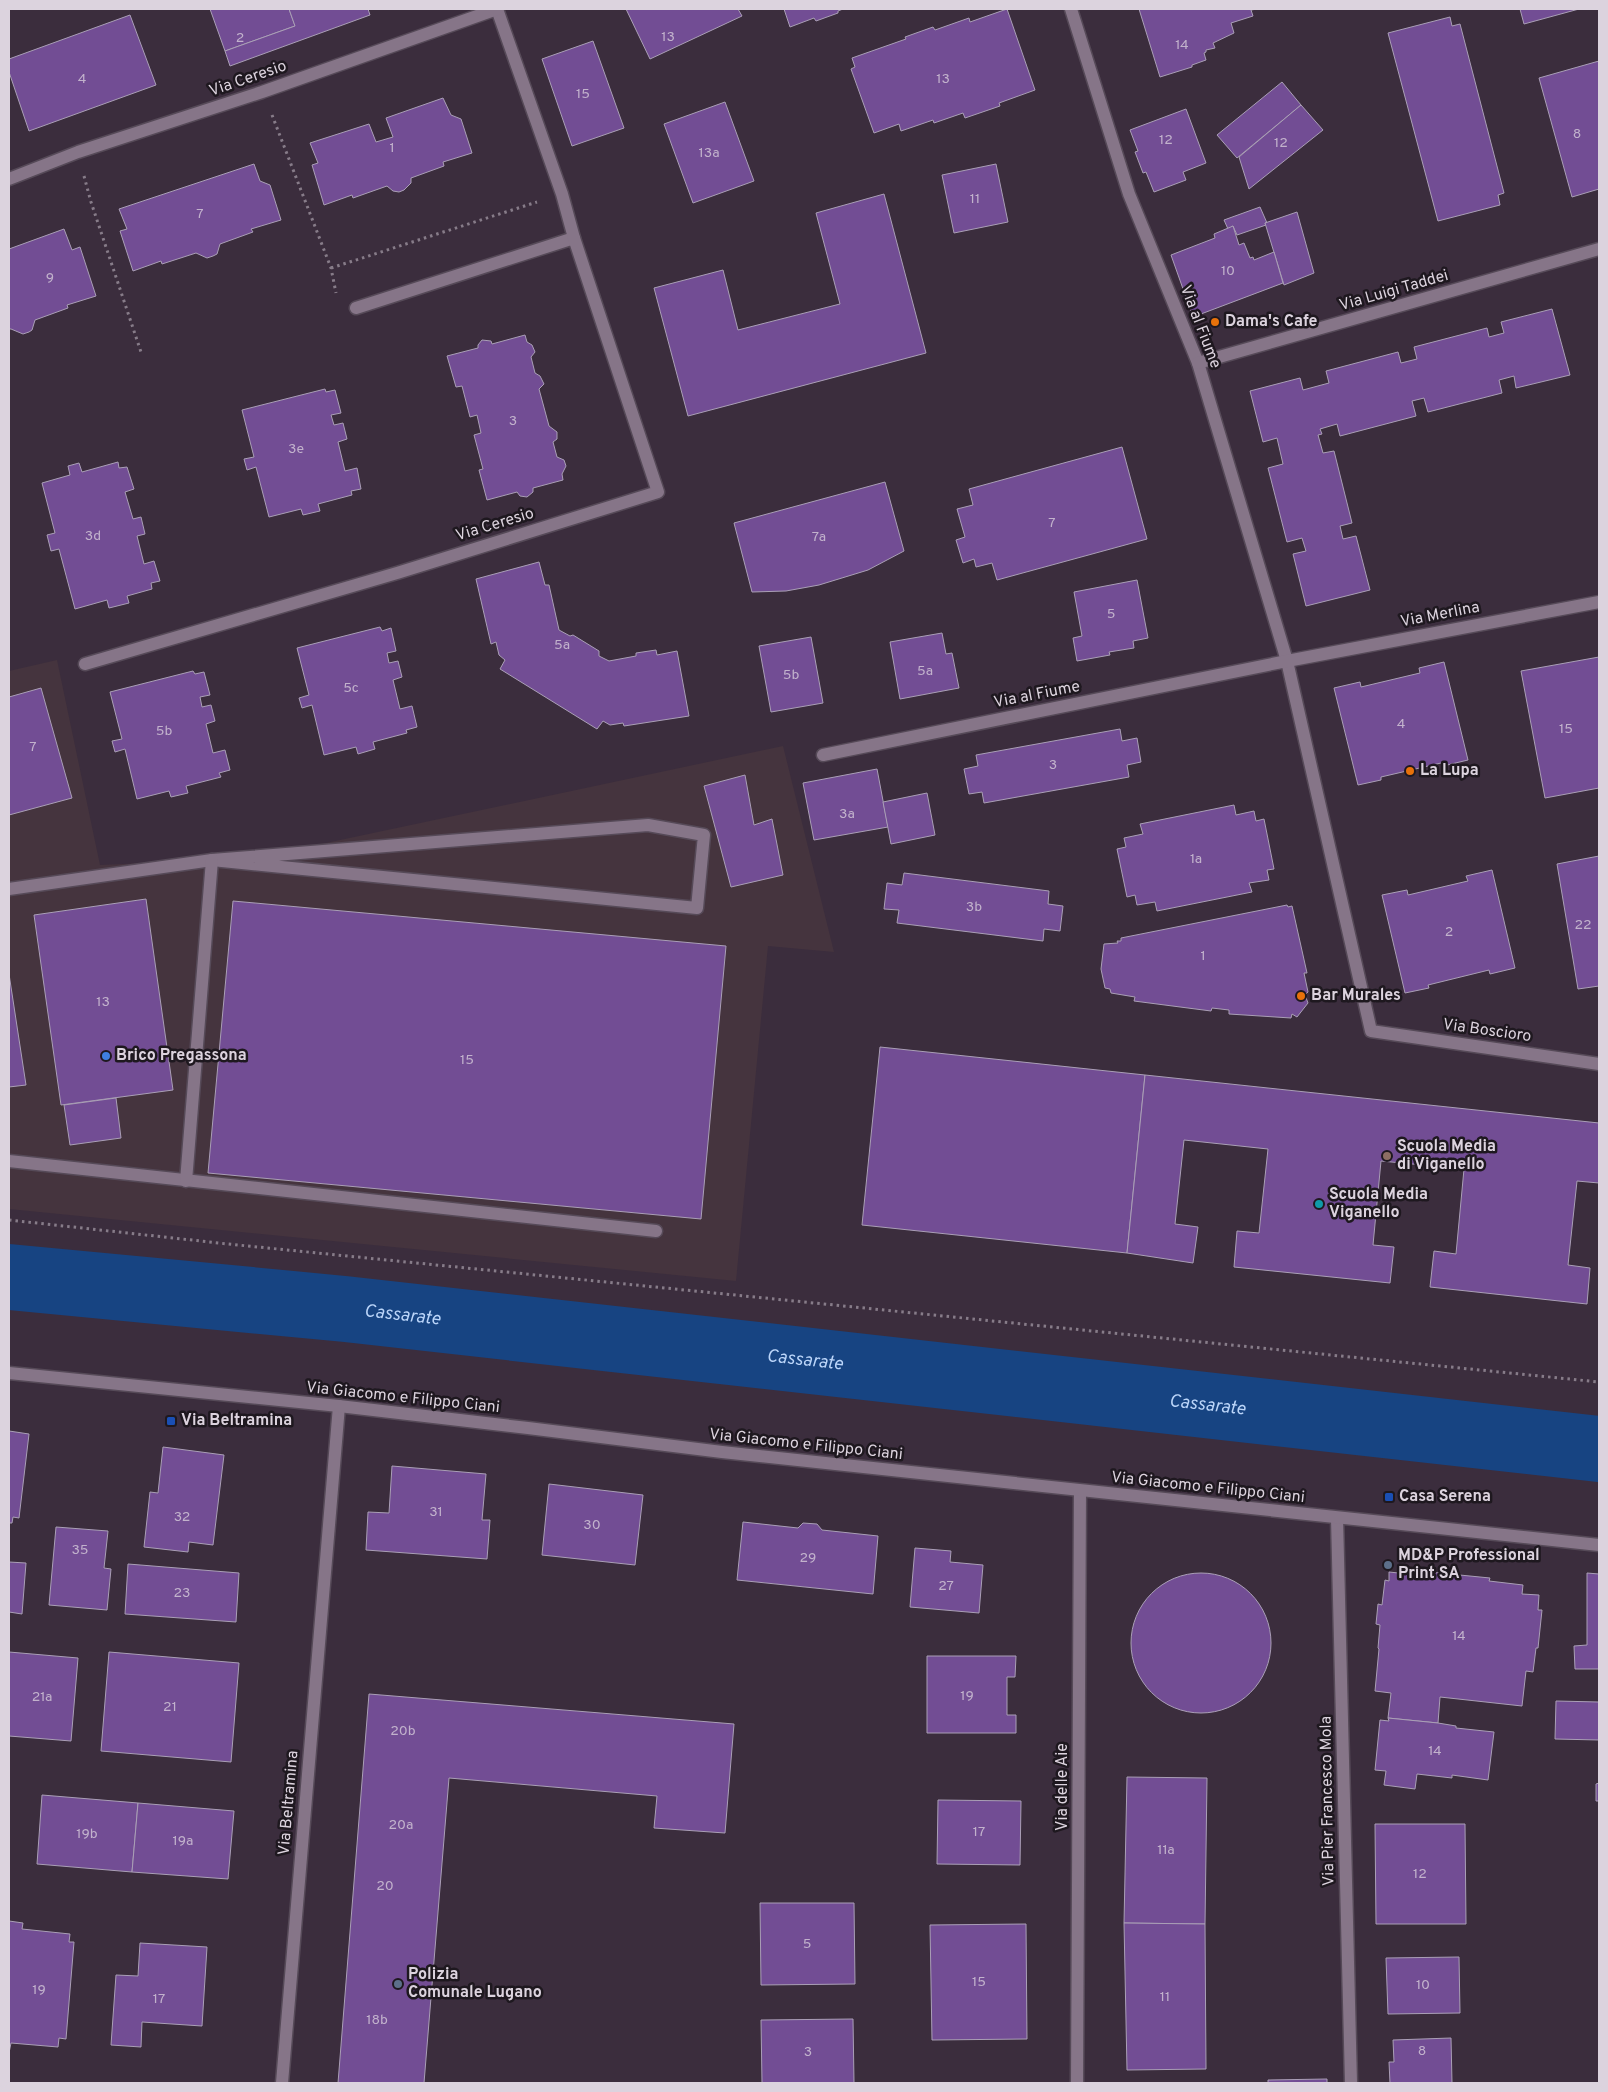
<svg xmlns="http://www.w3.org/2000/svg" width="1608" height="2092" font-family="Overpass,sans-serif">
  <style>
    .commercial { fill: #45343e }
    .lines { fill: none; stroke-linecap: round; stroke-linejoin: round }
    .river { stroke: #174482; stroke-width: 66 }
    .building { fill: #724d94; stroke: #aa9fb6 }
    .lane-casing { stroke: #564a58; stroke-width: 15 }
    .street-casing { stroke: #564a58; stroke-width: 15 }
    .secondary-casing { stroke: #564a58; stroke-width: 15 }
    .path { stroke: #877c89; stroke-width: 3; stroke-dasharray: 2.5 4; stroke-linecap: butt }
    .lane { stroke: #867588; stroke-width: 12 }
    .street { stroke: #867588; stroke-width: 12 }
    .secondary { stroke: #867588; stroke-width: 12 }
    .food-dot { fill: #e8710a; stroke: #1e181f; stroke-width: 2 }
    .shop-dot { fill: #3f7fe0; stroke: #1e181f; stroke-width: 2 }
    .education-dot { fill: #8d6e63; stroke: #1e181f; stroke-width: 2 }
    .culture-dot { fill: #0f9aa8; stroke: #1e181f; stroke-width: 2 }
    .transit-dot { fill: #1a4fb4; stroke: #1e181f; stroke-width: 2 }
    .service-dot { fill: #5c6f8a; stroke: #1e181f; stroke-width: 2 }
    .labels { text-anchor: middle; dominant-baseline: central; stroke-width: 5; stroke-linejoin: round; paint-order: stroke }
    .number-label { font-size: 14px; fill: #c2b2cc }
    .street-label { font-size: 16px; fill: #dcd3de; stroke: #1e181f }
    .poi-label { font-size: 16px; font-weight: bold; fill: #dcd3de; stroke: #1e181f; text-anchor: start }
    .water-label { font-size: 18px; font-style: italic; fill: #bbd5f9; stroke: #1e181f }
  </style>
  <rect width="100%" height="100%" fill="#3b2d3d"/>
  <polygon class="commercial" points="57,660 100,865 212,860 188,1183 218,866 783,746 834,952 768,946 736,1281 9,1209 9,671"/>
  <g class="lines">
    <path class="river" id="s1" d="M9,1277L345,1309L1599,1449"/>
  </g>
  <g class="building">
    <polygon points="210,9 289,9 295,26 225,51"/>
    <polygon points="289,9 368,9 370,15 230,66 225,51 295,26"/>
    <polygon points="626,9 738,9 742,16 650,59"/>
    <polygon points="784,9 843,9 838,11 838,13 816,21 814,18 790,27"/>
    <polygon points="1007,9 1035,90 999,103 1000,106 965,118 963,113 934,123 933,120 901,131 899,124 874,133 851,69 855,67 852,58 906,39 905,37 933,27 935,30 969,18 970,22"/>
    <polygon points="1139,9 1257,9 1251,10 1253,16 1231,23 1234,33 1213,43 1215,48 1206,50 1206,52 1204,53 1206,60 1192,65 1192,67 1160,77"/>
    <polygon points="1520,9 1579,9 1524,24"/>
    <polygon points="130,15 156,85 29,131 9,72 9,59"/>
    <polygon points="1450,17 1452,26 1460,24 1504,193 1498,195 1500,205 1438,221 1388,33"/>
    <polygon points="593,41 624,128 572,146 542,59"/>
    <polygon points="1599,61 1599,189 1572,197 1539,78"/>
    <polygon points="1282,82 1301,105 1237,158 1217,135"/>
    <polygon points="443,98 451,115 461,119 472,153 443,162 444,166 411,178 411,183 404,190 399,192 393,191 387,186 353,198 352,195 324,205 312,165 318,163 310,143 369,124 376,142 393,137 386,118"/>
    <polygon points="725,102 754,181 693,203 664,124"/>
    <polygon points="1301,105 1323,130 1249,189 1239,157"/>
    <polygon points="1186,109 1206,163 1183,172 1186,180 1154,192 1146,172 1143,173 1135,152 1138,151 1130,130"/>
    <polygon points="254,164 260,181 270,185 281,220 251,229 253,232 220,244 217,254 213,256 207,258 196,253 162,264 161,261 133,271 120,231 127,229 119,209"/>
    <polygon points="996,164 1008,222 954,233 942,175"/>
    <polygon points="884,194 926,353 688,416 654,288 723,270 738,330 840,304 816,213"/>
    <polygon points="1260,207 1267,223 1265,223 1266,225 1237,235 1233,226 1228,229 1224,220"/>
    <polygon points="1297,212 1314,273 1284,285 1265,223"/>
    <polygon points="1233,226 1239,245 1244,243 1250,258 1253,257 1254,260 1274,252 1283,283 1193,317 1171,255 1215,238 1214,234"/>
    <polygon points="64,229 72,250 80,247 96,296 67,305 68,308 35,320 32,330 29,332 23,334 11,329 9,329 9,249"/>
    <polygon points="1552,309 1570,375 1516,388 1514,376 1499,380 1502,393 1428,412 1424,398 1412,401 1416,416 1340,436 1337,424 1320,429 1322,434 1318,435 1323,453 1334,451 1352,523 1340,526 1343,539 1356,536 1370,590 1306,606 1293,554 1306,551 1302,538 1287,542 1268,468 1283,464 1277,438 1263,442 1250,391 1300,378 1303,390 1329,383 1326,371 1398,352 1401,363 1417,359 1414,347 1487,328 1489,337 1504,333 1501,322"/>
    <polygon points="525,335 527,342 532,345 535,352 531,357 535,373 540,376 544,384 539,389 549,426 557,432 557,439 553,442 557,457 564,460 566,466 562,474 563,480 533,488 533,492 527,497 520,496 517,492 487,500 479,470 483,469 474,435 481,433 477,415 470,417 462,386 456,387 447,356 478,348 478,345 482,340 491,341 492,344"/>
    <polygon points="325,389 326,392 335,390 341,413 331,415 334,425 343,423 347,439 338,442 345,471 357,468 361,489 351,491 352,495 318,504 320,511 303,515 301,509 269,517 256,467 247,470 244,459 254,457 242,410"/>
    <polygon points="1122,447 1147,539 997,580 992,563 976,567 974,559 963,563 956,540 965,537 957,509 973,505 969,489"/>
    <polygon points="118,462 119,468 127,467 134,489 125,492 133,519 141,517 145,534 137,536 144,564 154,561 160,581 151,583 152,589 127,596 129,603 109,608 107,600 75,609 59,549 51,551 47,535 55,533 42,483 70,475 68,466 79,463 82,472"/>
    <polygon points="885,482 904,551 868,570 819,585 786,591 752,592 734,523"/>
    <polygon points="539,562 545,585 549,585 559,630 570,636 573,635 599,651 599,656 609,661 636,656 636,653 656,650 657,655 677,651 689,716 624,726 623,723 610,725 603,721 597,729 500,669 505,660 499,655 496,642 491,644 476,579"/>
    <polygon points="1137,580 1148,638 1133,641 1134,648 1109,652 1110,655 1077,661 1073,638 1082,636 1074,592"/>
    <polygon points="380,627 382,631 391,628 396,651 387,653 389,663 398,661 402,677 393,680 400,709 412,706 417,727 406,730 407,733 373,742 375,749 358,754 356,747 324,755 312,705 302,708 299,698 309,695 297,648"/>
    <polygon points="942,633 946,654 952,653 959,688 900,699 890,642"/>
    <polygon points="811,637 823,703 771,712 759,646"/>
    <polygon points="1599,657 1599,788 1545,798 1521,671"/>
    <polygon points="1444,662 1468,760 1443,766 1441,763 1381,777 1381,780 1358,785 1334,688 1360,682 1361,687 1420,673 1419,668"/>
    <polygon points="193,671 195,674 204,672 210,695 200,697 202,707 211,705 215,721 206,724 213,753 225,750 230,770 219,773 221,777 186,786 188,793 171,797 169,791 137,799 125,749 115,752 112,741 122,739 110,692"/>
    <polygon points="41,688 72,798 9,815 9,697"/>
    <polygon points="1120,729 1122,741 1137,738 1141,762 1127,765 1129,777 984,803 982,792 969,794 964,769 978,766 976,755"/>
    <polygon points="877,769 888,827 814,840 803,783"/>
    <polygon points="745,775 754,825 772,819 783,875 731,887 704,786"/>
    <polygon points="927,793 935,835 891,844 883,802"/>
    <polygon points="1234,805 1236,815 1254,811 1256,821 1264,819 1274,869 1267,870 1269,880 1249,883 1252,892 1157,911 1155,902 1137,905 1135,895 1127,897 1117,849 1126,847 1124,838 1143,834 1140,824"/>
    <polygon points="1599,856 1599,986 1578,989 1557,864"/>
    <polygon points="1492,870 1515,968 1490,974 1489,970 1428,985 1429,988 1405,993 1382,895 1407,890 1408,895 1468,881 1466,876"/>
    <polygon points="904,873 1049,891 1048,904 1063,906 1060,931 1044,929 1043,941 897,923 899,910 884,909 887,883 902,885"/>
    <polygon points="146,899 173,1090 61,1105 34,915"/>
    <polygon points="233,901 726,946 701,1219 208,1173"/>
    <polygon points="1287,905 1288,907 1292,906 1307,973 1304,973 1308,992 1305,995 1308,1003 1297,1017 1292,1014 1291,1018 1229,1014 1229,1010 1212,1008 1211,1011 1134,1001 1135,997 1111,993 1110,989 1105,988 1101,969 1104,944 1118,943 1117,941 1121,941 1121,938"/>
    <polygon points="9,974 26,1085 9,1087"/>
    <polygon points="880,1047 1145,1075 1127,1253 862,1225"/>
    <polygon points="1145,1075 1599,1123 1599,1183 1577,1181 1568,1265 1590,1268 1587,1304 1430,1287 1434,1251 1456,1254 1464,1169 1381,1161 1373,1245 1394,1247 1390,1283 1234,1267 1237,1231 1259,1233 1268,1149 1184,1140 1175,1224 1198,1227 1193,1263 1127,1253"/>
    <polygon points="116,1098 121,1138 70,1145 64,1105"/>
    <polygon points="9,1431 29,1434 19,1518 13,1517 12,1523 9,1523"/>
    <polygon points="163,1447 224,1455 213,1545 189,1542 188,1552 144,1547 150,1492 158,1493"/>
    <polygon points="392,1466 486,1474 482,1520 490,1520 487,1559 366,1550 368,1512 389,1513"/>
    <polygon points="549,1484 643,1495 635,1565 542,1555"/>
    <polygon points="743,1522 798,1528 803,1523 817,1524 822,1530 878,1536 873,1594 737,1580"/>
    <polygon points="56,1527 108,1531 104,1568 111,1569 107,1610 49,1605"/>
    <polygon points="915,1548 951,1551 950,1562 983,1565 979,1613 910,1607"/>
    <polygon points="9,1562 26,1563 22,1614 9,1612"/>
    <polygon points="128,1564 239,1573 236,1622 125,1614"/>
    <polygon points="1409,1570 1490,1578 1489,1581 1523,1585 1522,1594 1539,1595 1538,1610 1542,1610 1538,1648 1536,1648 1533,1672 1526,1671 1522,1706 1440,1697 1438,1723 1388,1718 1391,1693 1375,1691 1379,1649 1378,1648 1380,1625 1376,1624 1378,1604 1382,1605 1385,1580 1389,1581 1389,1572 1408,1574"/>
    <circle cx="1201" cy="1643" r="70"/>
    <polygon points="1587,1573 1599,1574 1599,1669 1575,1669 1574,1646 1587,1645"/>
    <polygon points="9,1652 78,1658 71,1741 9,1736"/>
    <polygon points="109,1652 239,1663 231,1762 101,1751"/>
    <polygon points="927,1656 1016,1656 1015,1677 1007,1677 1007,1715 1016,1715 1016,1733 927,1733"/>
    <polygon points="369,1694 734,1724 725,1833 654,1828 657,1796 449,1778 424,2083 338,2083"/>
    <polygon points="1556,1701 1599,1702 1599,1740 1555,1739"/>
    <polygon points="1388,1718 1438,1723 1456,1726 1456,1728 1494,1732 1488,1780 1452,1775 1452,1778 1417,1774 1415,1789 1384,1785 1386,1771 1375,1770 1380,1720 1389,1721"/>
    <polygon points="1127,1777 1207,1778 1205,1924 1124,1923"/>
    <polygon points="1599,1783 1599,1801 1596,1801 1596,1784"/>
    <polygon points="42,1795 138,1803 132,1872 37,1864"/>
    <polygon points="938,1800 1021,1801 1020,1865 937,1864"/>
    <polygon points="138,1803 234,1811 228,1879 132,1872"/>
    <polygon points="1375,1824 1465,1824 1466,1924 1376,1924"/>
    <polygon points="760,1903 854,1903 855,1984 761,1985"/>
    <polygon points="9,1921 23,1923 22,1929 70,1934 69,1942 74,1942 66,2039 59,2038 58,2047 11,2043 9,2053"/>
    <polygon points="1124,1923 1205,1924 1206,2069 1127,2070"/>
    <polygon points="1026,1924 1027,2039 932,2040 930,1925"/>
    <polygon points="140,1943 207,1947 202,2026 142,2022 141,2047 111,2045 116,1975 138,1976"/>
    <polygon points="1459,1957 1460,2013 1388,2014 1386,1958"/>
    <polygon points="853,2019 854,2083 762,2083 761,2020"/>
    <polygon points="1451,2038 1452,2083 1390,2083 1389,2062 1394,2062 1393,2040"/>
    <polygon points="1327,2079 1327,2083 1268,2083 1268,2080"/>
  </g>
  <g class="lines">
    <defs>
      <g id="lane">
        <polyline points="9,889 212,860 648,825 704,835 697,908 212,860"/>
        <polyline points="9,1161 656,1231"/>
        <polyline points="186,1181 212,860"/>
      </g>
      <g id="street">
        <polyline points="1071,9 1129,194 1198,363 1287,661 1371,1031 1599,1064"/>
        <polyline points="356,308 574,238"/>
        <polyline points="1198,363 1599,249"/>
        <polyline points="85,664 397,573 658,492 574,238 562,194 497,9"/>
        <polyline points="823,755 1287,661 1599,602"/>
        <polyline points="1337,1518 1351,2083"/>
        <polyline points="282,2083 339,1406"/>
        <polyline points="1077,2083 1080,1491"/>
      </g>
      <g id="secondary">
        <polyline points="9,179 78,152 262,92 497,9"/>
        <polyline points="9,1373 339,1406 528,1428 722,1452 1599,1545"/>
      </g>
    </defs>
    <use href="#lane" class="lane-casing"/>
    <use href="#street" class="street-casing"/>
    <use href="#secondary" class="secondary-casing"/>
    <g class="path">
      <polyline points="272,115 331,268 336,293"/>
      <polyline points="84,176 91,202 141,352"/>
      <polyline points="331,268 537,202"/>
      <polyline points="9,1220 228,1244 1599,1382"/>
    </g>
    <use href="#lane" class="lane"/>
    <use href="#street" class="street"/>
    <use href="#secondary" class="secondary"/>
  </g>
  <g class="food-dot">
    <circle cx="1215" cy="322" r="5"/>
    <circle cx="1410" cy="771" r="5"/>
    <circle cx="1301" cy="996" r="5"/>
  </g>
  <circle class="shop-dot" cx="106" cy="1056" r="5"/>
  <circle class="education-dot" cx="1387" cy="1156" r="5"/>
  <circle class="culture-dot" cx="1319" cy="1204" r="5"/>
  <g class="transit-dot">
    <rect x="166" y="1416" width="10" height="10" rx="2.5"/>
    <rect x="1384" y="1492" width="10" height="10" rx="2.5"/>
  </g>
  <g class="service-dot">
    <circle cx="1388" cy="1565" r="5"/>
    <circle cx="398" cy="1984" r="5"/>
  </g>
  <g class="labels">
    <g class="number-label">
      <text x="668" y="37">13</text>
      <text x="240" y="38">2</text>
      <text x="1182" y="45">14</text>
      <text x="82" y="79">4</text>
      <text x="943" y="79">13</text>
      <text x="583" y="94">15</text>
      <text x="1577" y="134">8</text>
      <text x="1166" y="140">12</text>
      <text x="1281" y="143">12</text>
      <text x="392" y="148">1</text>
      <text x="709" y="153">13a</text>
      <text x="975" y="199">11</text>
      <text x="200" y="214">7</text>
      <text x="1228" y="271">10</text>
      <text x="50" y="278">9</text>
      <text x="513" y="421">3</text>
      <text x="296" y="449">3e</text>
      <text x="1052" y="523">7</text>
      <text x="93" y="536">3d</text>
      <text x="819" y="537">7a</text>
      <text x="1111" y="614">5</text>
      <text x="562" y="645">5a</text>
      <text x="925" y="671">5a</text>
      <text x="791" y="675">5b</text>
      <text x="351" y="688">5c</text>
      <text x="1401" y="724">4</text>
      <text x="1566" y="729">15</text>
      <text x="164" y="731">5b</text>
      <text x="33" y="747">7</text>
      <text x="1053" y="765">3</text>
      <text x="847" y="814">3a</text>
      <text x="1196" y="859">1a</text>
      <text x="974" y="907">3b</text>
      <text x="1583" y="925">22</text>
      <text x="1449" y="932">2</text>
      <text x="1203" y="956">1</text>
      <text x="103" y="1002">13</text>
      <text x="467" y="1060">15</text>
      <text x="436" y="1512">31</text>
      <text x="182" y="1517">32</text>
      <text x="592" y="1525">30</text>
      <text x="80" y="1550">35</text>
      <text x="808" y="1558">29</text>
      <text x="946" y="1586">27</text>
      <text x="182" y="1593">23</text>
      <text x="1459" y="1636">14</text>
      <text x="967" y="1696">19</text>
      <text x="42" y="1697">21a</text>
      <text x="170" y="1707">21</text>
      <text x="403" y="1731">20b</text>
      <text x="1435" y="1751">14</text>
      <text x="401" y="1825">20a</text>
      <text x="979" y="1832">17</text>
      <text x="87" y="1834">19b</text>
      <text x="183" y="1841">19a</text>
      <text x="1166" y="1850">11a</text>
      <text x="1420" y="1874">12</text>
      <text x="385" y="1886">20</text>
      <text x="807" y="1944">5</text>
      <text x="979" y="1982">15</text>
      <text x="1423" y="1985">10</text>
      <text x="39" y="1990">19</text>
      <text x="1165" y="1997">11</text>
      <text x="159" y="1999">17</text>
      <text x="377" y="2020">18b</text>
      <text x="1422" y="2051">8</text>
      <text x="808" y="2052">3</text>
    </g>
    <g class="street-label">
      <text transform="translate(248 79) rotate(-19)">Via Ceresio</text>
      <text transform="translate(1394 291) rotate(-16)">Via Luigi Taddei</text>
      <text transform="translate(1200 327) rotate(69)">Via al Fiume</text>
      <text transform="translate(495 525) rotate(-17)">Via Ceresio</text>
      <text transform="translate(1440 615) rotate(-11)">Via Merlina</text>
      <text transform="translate(1037 695) rotate(-11)">Via al Fiume</text>
      <text transform="translate(1487 1031) rotate(8)">Via Boscioro</text>
      <text transform="translate(403 1398) rotate(6)">Via Giacomo e Filippo Ciani</text>
      <text transform="translate(806 1445) rotate(6)">Via Giacomo e Filippo Ciani</text>
      <text transform="translate(1208 1488) rotate(6)">Via Giacomo e Filippo Ciani</text>
      <text transform="translate(1063 1787) rotate(-90)">Via delle Aie</text>
      <text transform="translate(1328 1801) rotate(-91)">Via Pier Francesco Mola</text>
      <text transform="translate(289 1803) rotate(-85)">Via Beltramina</text>
    </g>
    <g class="poi-label">
      <text x="1225" y="322">Dama's Cafe</text>
      <text x="1420" y="771">La Lupa</text>
      <text x="1311" y="996">Bar Murales</text>
      <text x="116" y="1056">Brico Pregassona</text>
      <text x="1397" y="1147">Scuola Media<tspan x="1397" dy="18">di Viganello</tspan></text>
      <text x="1329" y="1195">Scuola Media<tspan x="1329" dy="18">Viganello</tspan></text>
      <text x="181" y="1421">Via Beltramina</text>
      <text x="1399" y="1497">Casa Serena</text>
      <text x="1398" y="1556">MD&amp;P Professional<tspan x="1398" dy="18">Print SA</tspan></text>
      <text x="408" y="1975">Polizia<tspan x="408" dy="18">Comunale Lugano</tspan></text>
    </g>
    <g class="water-label">
      <text stroke="none"><textPath href="#s1" startOffset="395">Cassarate</textPath></text>
      <text stroke="none"><textPath href="#s1" startOffset="800">Cassarate</textPath></text>
      <text stroke="none"><textPath href="#s1" startOffset="1205">Cassarate</textPath></text>
    </g>
  </g>
  <rect width="1608" height="2092" fill="none" stroke="#dcd3de" stroke-width="20"/>
</svg>
